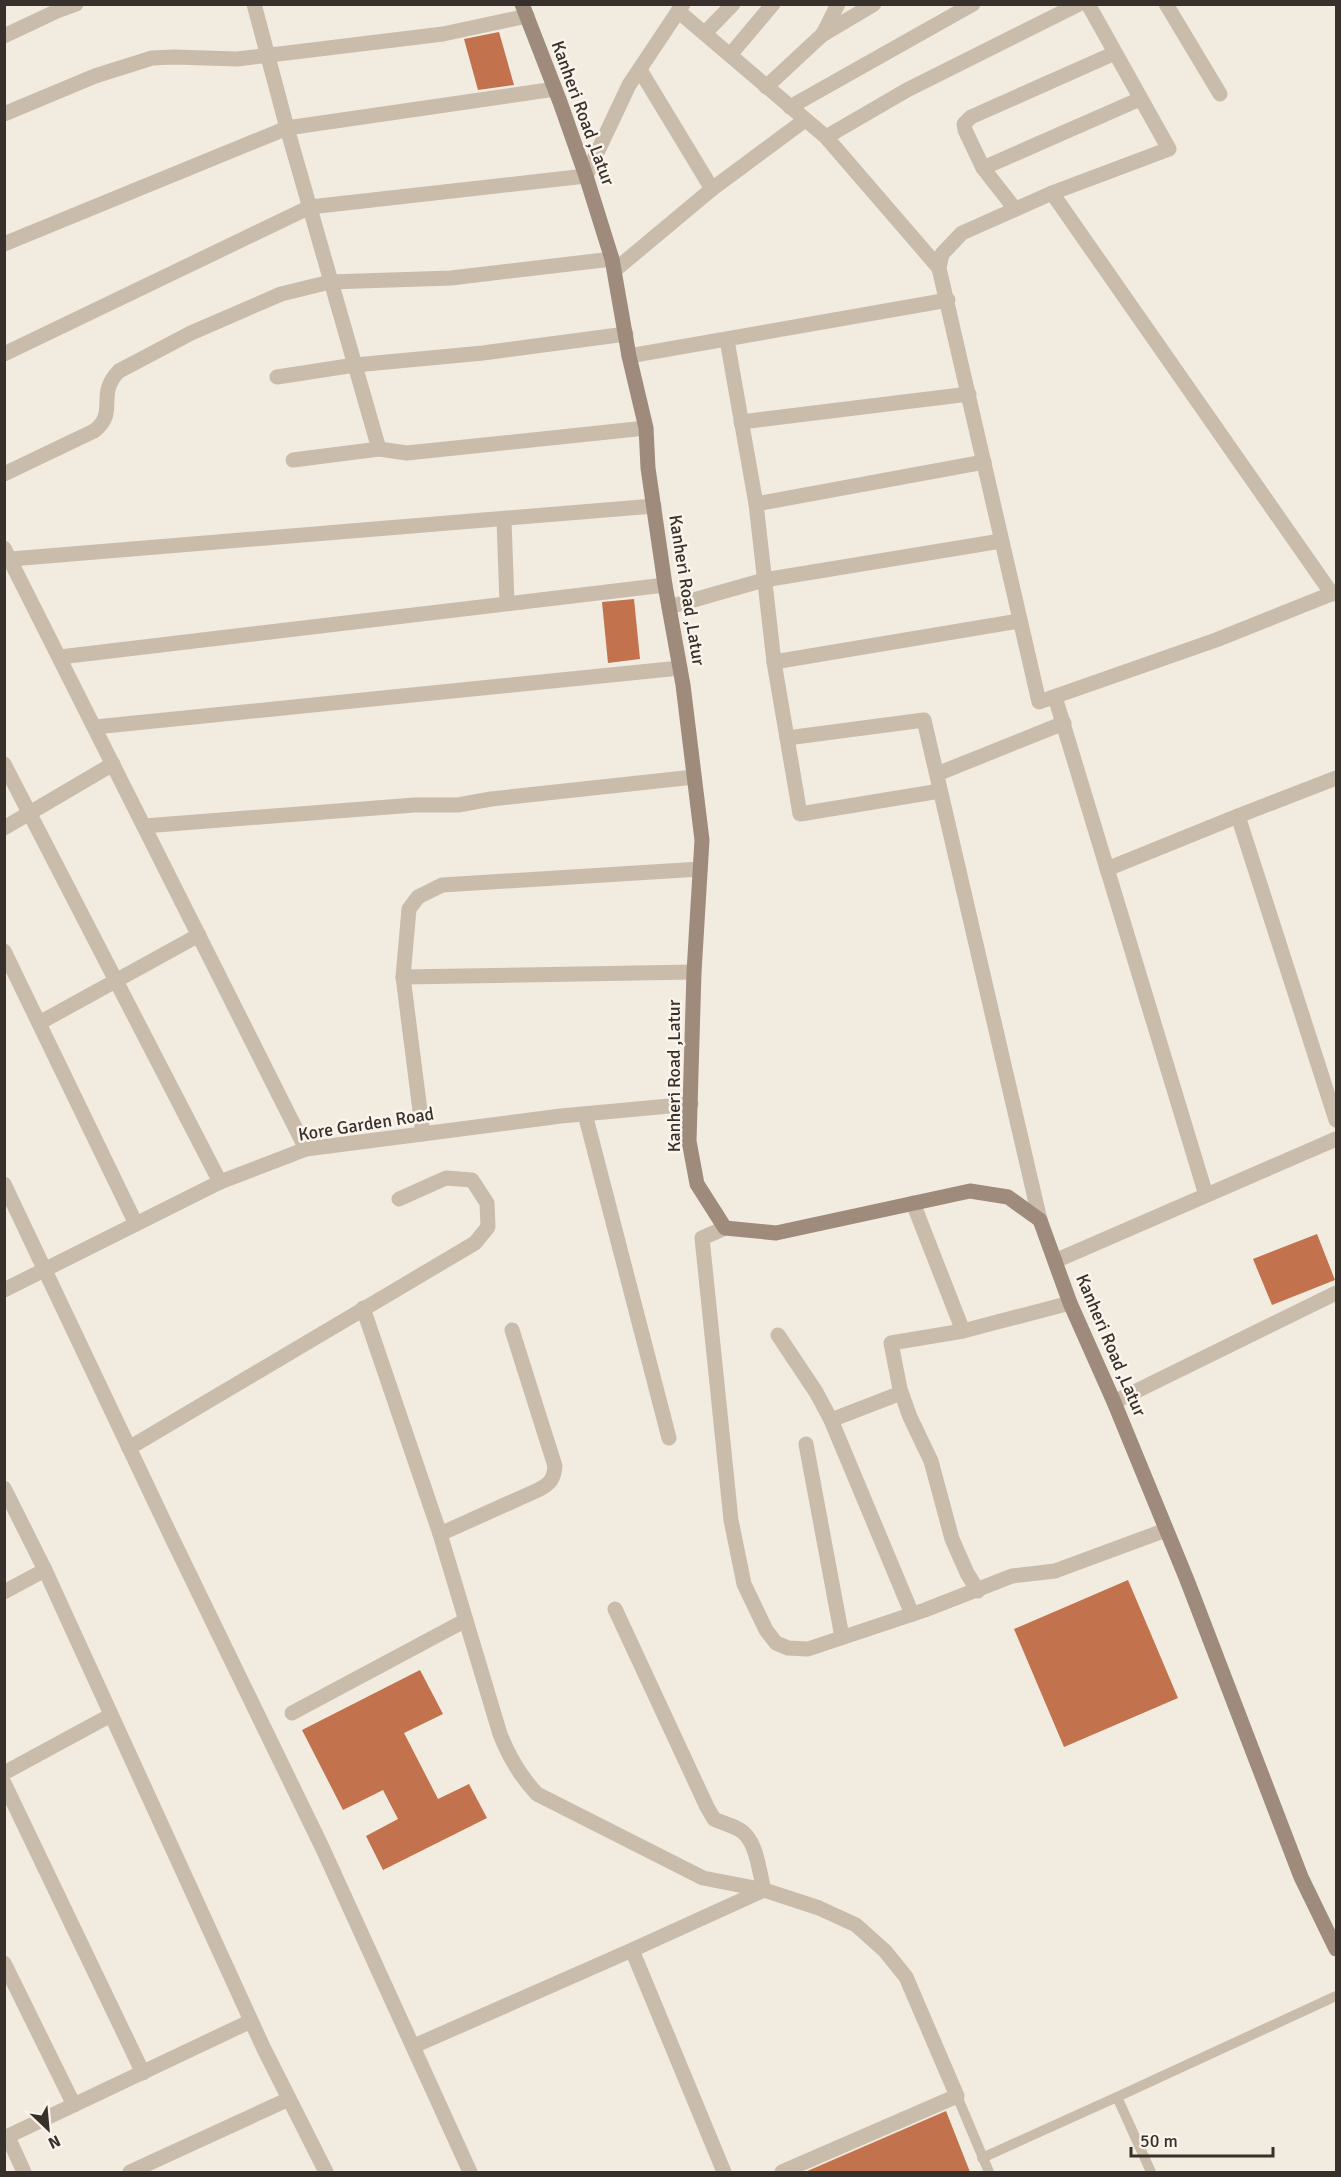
<svg xmlns="http://www.w3.org/2000/svg" width="1341" height="2177" font-family="Signika,sans-serif">
  <style>
    .building { fill: #c2734d }
    .lines { fill: none; stroke-linecap: round; stroke-linejoin: round }
    .lane { stroke: #cabcab; stroke-width: 10 }
    .street { stroke: #cabcab; stroke-width: 15 }
    .secondary { stroke: #9e8b7c; stroke-width: 15 }
    .labels { text-anchor: middle; dominant-baseline: central; stroke-width: 5; stroke-linejoin: round; paint-order: stroke }
    .street-label { font-size: 18px; fill: #38302a; stroke: #faf4ec }
  </style>
  <rect width="100%" height="100%" fill="#f2ebdf"/>
  <g class="building">
    <polygon points="499,32 514,85 478,90 464,39"/>
    <polygon points="634,599 640,659 608,663 602,602"/>
    <polygon points="1317,1234 1335,1280 1272,1305 1253,1259"/>
    <polygon points="1128,1580 1178,1698 1064,1747 1014,1629"/>
    <polygon points="420,1670 443,1714 404,1733 438,1799 469,1784 487,1818 383,1870 366,1836 398,1819 383,1790 343,1810 302,1730"/>
    <polygon points="946,2111 970,2172 805,2172"/>
  </g>
  <g class="lines">
    <g class="lane">
      <polyline points="957,2096 989,2172"/>
      <polyline points="982,2158 1117,2097"/>
      <polyline points="1151,2172 1117,2097 1336,1996"/>
    </g>
    <g class="street">
      <polyline points="254,4 287,128 379,449 407,453 646,428"/>
      <polyline points="1088,4 1169,149 1052,193 1332,594"/>
      <polyline points="1166,4 1220,94"/>
      <polyline points="678,11 826,137 939,268"/>
      <polyline points="705,33 733,4"/>
      <polyline points="823,34 838,4"/>
      <polyline points="4,36 57,11 76,4"/>
      <polyline points="730,55 773,4"/>
      <polyline points="766,87 822,35 874,4"/>
      <polyline points="790,107 973,4"/>
      <polyline points="4,114 95,76 152,58 174,57 237,59 443,34 527,16"/>
      <polyline points="826,137 907,90 1079,4"/>
      <polyline points="983,168 1140,99"/>
      <polyline points="712,189 805,120"/>
      <polyline points="1052,193 962,233 942,254 939,268 1039,702 1216,640 1336,592"/>
      <polyline points="1015,209 983,168 965,130 964,124 971,117 1115,53"/>
      <polyline points="4,244 287,128 555,89"/>
      <polyline points="615,270 712,189 640,70"/>
      <polyline points="727,340 756,504 774,662 800,814 940,791"/>
      <polyline points="4,354 310,207 586,176 629,85 683,4"/>
      <polyline points="629,356 948,300"/>
      <polyline points="277,377 355,365 483,353 626,334"/>
      <polyline points="741,422 969,394"/>
      <polyline points="293,460 379,449"/>
      <path d="M4,474L94,431C119,412 95,395 119,371L191,333L281,294L330,282L451,278L612,259"/>
      <polyline points="756,504 984,462"/>
      <polyline points="504,520 507,603"/>
      <polyline points="4,548 306,1149"/>
      <polyline points="4,562 11,559 654,506"/>
      <polyline points="669,607 764,580 1001,541"/>
      <polyline points="60,657 665,585"/>
      <polyline points="774,662 1019,621"/>
      <polyline points="1055,697 1206,1195"/>
      <polyline points="95,727 680,668"/>
      <polyline points="787,738 924,720 1040,1220"/>
      <polyline points="4,764 220,1182"/>
      <polyline points="937,774 1064,723"/>
      <polyline points="1336,778 1238,816 1336,1120"/>
      <polyline points="144,826 414,805 458,805 491,799 694,777"/>
      <polyline points="4,828 113,764"/>
      <polyline points="1107,869 1238,816"/>
      <polyline points="4,951 136,1224"/>
      <polyline points="403,977 694,972"/>
      <polyline points="39,1023 199,935"/>
      <polyline points="585,1114 669,1438"/>
      <polyline points="423,1134 403,977 409,909 418,897 442,885 700,869"/>
      <polyline points="4,1184 170,1534 322,1847 470,2172"/>
      <polyline points="913,1203 963,1331 1070,1303"/>
      <polyline points="725,1228 702,1238 731,1520 744,1584 766,1630 776,1643 788,1648 808,1649 925,1610 1012,1576 1055,1571 1166,1530"/>
      <polyline points="1055,1261 1336,1139"/>
      <polyline points="4,1290 220,1182 306,1149 561,1116 691,1104"/>
      <path d="M363,1308L440,1534L500,1734C509,1757 520,1776 537,1794L703,1878L764,1890L819,1908L856,1925L885,1951L906,1977L957,2096L782,2172"/>
      <polyline points="963,1331 891,1343 900,1389 910,1417 931,1461 952,1539 967,1573 978,1591"/>
      <polyline points="778,1335 816,1392 831,1420 912,1614"/>
      <polyline points="1114,1402 1336,1293"/>
      <polyline points="831,1420 901,1393"/>
      <polyline points="806,1444 842,1637"/>
      <polyline points="129,1448 475,1243 488,1227 487,1203 472,1180 446,1178 399,1199"/>
      <polyline points="4,1488 45,1570 264,2049 326,2172"/>
      <path d="M440,1534L538,1490C550,1484 554,1479 555,1466L512,1330"/>
      <polyline points="4,1592 45,1570"/>
      <path d="M615,1609L707,1807L714,1819C722,1823 732,1825 740,1830C757,1840 759,1872 764,1890L632,1950"/>
      <polyline points="292,1713 466,1620"/>
      <polyline points="4,1773 111,1715"/>
      <polyline points="4,1783 143,2073"/>
      <polyline points="4,1963 74,2105"/>
      <polyline points="414,2046 632,1950 724,2172"/>
      <polyline points="8,2137 24,2172"/>
      <polyline points="4,2138 251,2021"/>
      <polyline points="130,2172 289,2099"/>
    </g>
    <polyline class="secondary" points="522,4 560,102 586,176 612,259 629,356 646,428 648,468 665,585 683,685 702,840 694,972 689,1141 697,1184 725,1228 776,1233 970,1191 1008,1197 1040,1220 1070,1303 1114,1402 1187,1580 1301,1877 1336,1949"/>
  </g>
  <g class="labels">
    <g class="street-label">
      <text transform="translate(583 113) rotate(70)">Kanheri Road ,Latur</text>
      <text transform="translate(687 590) rotate(81)">Kanheri Road ,Latur</text>
      <text transform="translate(674 1076) rotate(-90)">Kanheri Road ,Latur</text>
      <text transform="translate(366 1124) rotate(-9)">Kore Garden Road</text>
      <text transform="translate(1111 1345) rotate(67)">Kanheri Road ,Latur</text>
    </g>
  </g>
  <rect width="1341" height="2177" fill="none" stroke="#38302a" stroke-width="12"/>
  <g transform="translate(48 2129) rotate(154)" stroke="#faf4ec" stroke-width="4.5" paint-order="stroke">
  <path d="M0-4.5L10 22L0 15L-10 22Z" fill="#38302a"/>
  <text y="-9" font-size="16" font-weight="bold" text-anchor="middle" fill="#38302a">N</text>
  </g>
  <path d="M1131 2147v9h142v-9" fill="none" stroke="#38302a" stroke-width="3"/>
  <text x="1140" y="2147" font-size="18" fill="#38302a" stroke="#faf4ec" stroke-width="4.5" paint-order="stroke">50 m</text>
</svg>
